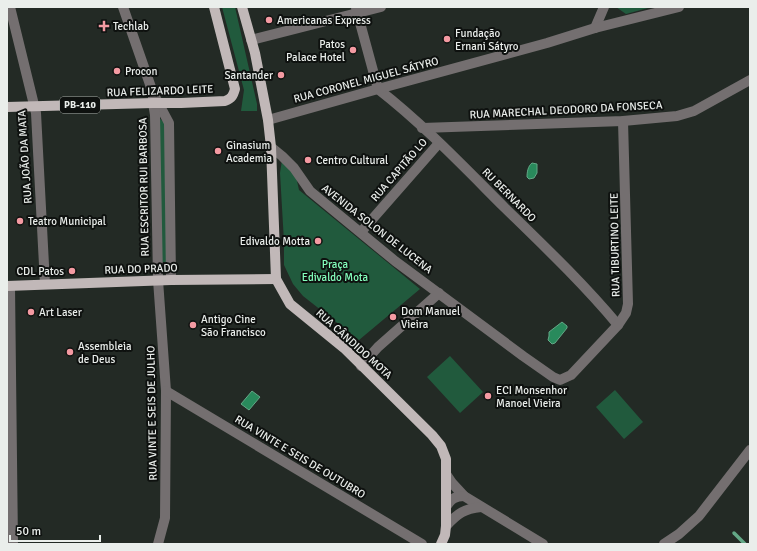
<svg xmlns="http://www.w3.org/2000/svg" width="757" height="551" font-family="Signika,sans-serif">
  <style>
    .green { fill: #215a3d }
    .water { fill: #298a5c; stroke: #63a887 }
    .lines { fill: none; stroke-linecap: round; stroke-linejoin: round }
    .stream { stroke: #63a887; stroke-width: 3.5 }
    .minor { stroke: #746f70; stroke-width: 10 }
    .major { stroke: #c1b8b8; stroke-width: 10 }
    .poi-dot { fill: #f49aa2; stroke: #0e110f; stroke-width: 1.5 }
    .labels { text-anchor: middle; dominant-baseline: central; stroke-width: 4; stroke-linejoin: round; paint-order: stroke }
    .shield { fill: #0e110f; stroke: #a8aca9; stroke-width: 1 }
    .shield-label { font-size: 10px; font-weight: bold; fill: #eaeeeb }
    .poi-label { font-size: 11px; fill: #eaeeeb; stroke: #0e110f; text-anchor: start }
    .street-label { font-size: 11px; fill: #eaeeeb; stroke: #0e110f }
    .park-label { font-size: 11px; fill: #84ffbd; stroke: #0e110f }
  </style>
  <rect width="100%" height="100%" fill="#232a25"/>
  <g class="green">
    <polygon points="222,7 235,7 257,104 257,111 241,111 244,90"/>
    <polygon points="616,7 648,7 648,8 626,14"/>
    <polygon points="158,117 168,126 169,262 161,262"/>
    <polygon points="282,160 295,172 299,190 420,289 359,340 303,296 293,284 284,265 284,242 280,173"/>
    <polygon points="450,356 483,392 460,413 427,377"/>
    <polygon points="615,390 643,422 624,439 596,407"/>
  </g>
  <g class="water">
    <path d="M532,163L537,164V173L534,178L529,179L527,177C527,172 528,166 532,163Z"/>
    <polygon points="562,322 567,326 567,328 555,343 552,344 548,340 549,336 549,332"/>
    <polygon points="252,391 260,397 249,410 241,404"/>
  </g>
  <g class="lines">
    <polyline class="stream" points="734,533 745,544"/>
    <g class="minor">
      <polyline points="10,7 36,113 45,284"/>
      <polyline points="123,7 153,93 169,123 171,280"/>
      <polyline points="356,8 378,89"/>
      <polyline points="595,28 604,7"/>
      <polyline points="251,40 381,7"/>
      <path d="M378,89C423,124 463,166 504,207C543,245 583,283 618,325"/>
      <polyline points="153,93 153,103 155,115 158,280 166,391 165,518 158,544"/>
      <polyline points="268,120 378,89 547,43 595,28 679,7"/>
      <polyline points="422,128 623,121 677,116 694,111 750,80"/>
      <polyline points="271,147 282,156 294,168 310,191 395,261 523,356 553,377 560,380 571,375 618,325 626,313 628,304 623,121"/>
      <polyline points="361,232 439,143"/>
      <polyline points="10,286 13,544"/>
      <polyline points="361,366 378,347 439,293"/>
      <polyline points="166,391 422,544"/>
      <polyline points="446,474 452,483 464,496 543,544"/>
      <path d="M446,507C451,499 455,496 464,496"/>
      <path d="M446,526C458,513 464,509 481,507"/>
      <polyline points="664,544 679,534 699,516 750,450"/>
    </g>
    <g class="major">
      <polyline points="242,7 255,53 268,120 271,147 276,279 290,304 344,348 432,435 441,446 446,459 446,526 445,535 441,544"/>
      <path d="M7,107L153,103H181L225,101C232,98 233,96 235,89L214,7"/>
      <polyline points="7,286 171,280 276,279"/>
    </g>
  </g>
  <g class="poi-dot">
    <circle cx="269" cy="20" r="4"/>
    <path d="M102 20h4v4h4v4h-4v4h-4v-4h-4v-4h4z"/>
    <circle cx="447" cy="39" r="4"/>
    <circle cx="353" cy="50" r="4"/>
    <circle cx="117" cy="71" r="4"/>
    <circle cx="281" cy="75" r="4"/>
    <circle cx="218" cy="151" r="4"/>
    <circle cx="308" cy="160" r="4"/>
    <circle cx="20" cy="221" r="4"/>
    <circle cx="318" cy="241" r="4"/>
    <circle cx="72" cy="271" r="4"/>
    <circle cx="31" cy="312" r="4"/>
    <circle cx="393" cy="317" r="4"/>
    <circle cx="193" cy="325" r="4"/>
    <circle cx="70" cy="352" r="4"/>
    <circle cx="488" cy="396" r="4"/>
  </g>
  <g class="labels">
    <rect class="shield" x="60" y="97" width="40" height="16" rx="3"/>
    <g class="shield-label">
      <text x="80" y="105">PB-110</text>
    </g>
    <g class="poi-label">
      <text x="277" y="20">Americanas Express</text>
      <text x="113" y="26">Techlab</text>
      <text x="455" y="33">Fundação<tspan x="455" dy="13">Ernani Sátyro</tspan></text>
      <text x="345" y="44" text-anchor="end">Patos<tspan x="345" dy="13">Palace Hotel</tspan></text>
      <text x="125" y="71">Procon</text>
      <text x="273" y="75" text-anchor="end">Santander</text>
      <text x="226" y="145">Ginasium<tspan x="226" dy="13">Academia</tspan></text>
      <text x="316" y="160">Centro Cultural</text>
      <text x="28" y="221">Teatro Municipal</text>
      <text x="310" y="241" text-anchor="end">Edivaldo Motta</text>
      <text x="64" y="271" text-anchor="end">CDL Patos</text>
      <text x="401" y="311">Dom Manuel<tspan x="401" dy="13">Vieira</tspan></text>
      <text x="39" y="312">Art Laser</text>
      <text x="201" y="319">Antigo Cine<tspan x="201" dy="13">São Francisco</tspan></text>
      <text x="78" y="346">Assembleia<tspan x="78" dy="13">de Deus</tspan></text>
      <text x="496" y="390">ECI Monsenhor<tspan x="496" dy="13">Manoel Vieira</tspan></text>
    </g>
    <g class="street-label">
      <text transform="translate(366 80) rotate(-15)">RUA CORONEL MIGUEL SÁTYRO</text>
      <text transform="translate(160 91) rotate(-2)">RUA FELIZARDO LEITE</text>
      <text transform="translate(566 110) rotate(-3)">RUA MARECHAL DEODORO DA FONSECA</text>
      <text transform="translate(25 157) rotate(-94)">RUA JOÃO DA MATA</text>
      <text transform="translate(399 170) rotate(-49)">RUA CAPITÃO LO</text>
      <text transform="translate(144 187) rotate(-91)">RUA ESCRITOR RUI BARBOSA</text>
      <text transform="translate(509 195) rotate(45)">RU BERNARDO</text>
      <text transform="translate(377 229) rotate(38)">AVENIDA SOLON DE LUCENA</text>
      <text transform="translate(615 245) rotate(-91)">RUA TIBURTINO LEITE</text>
      <text transform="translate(141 269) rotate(-2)">RUA DO PRADO</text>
      <text transform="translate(354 344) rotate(42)">RUA CÂNDIDO MOTA</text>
      <text transform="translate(152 413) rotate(-91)">RUA VINTE E SEIS DE JULHO</text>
      <text transform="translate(300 457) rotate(31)">RUA VINTE E SEIS DE OUTUBRO</text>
    </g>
    <g class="park-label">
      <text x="335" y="264">Praça<tspan x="335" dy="13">Edivaldo Mota</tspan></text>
    </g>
  </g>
  <rect width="757" height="551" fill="none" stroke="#eaeeeb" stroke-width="16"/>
  <path d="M10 535v6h90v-6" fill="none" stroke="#eaeeeb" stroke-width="2"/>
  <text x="16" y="535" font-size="12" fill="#eaeeeb" stroke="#0e110f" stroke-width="3" paint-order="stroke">50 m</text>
</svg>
